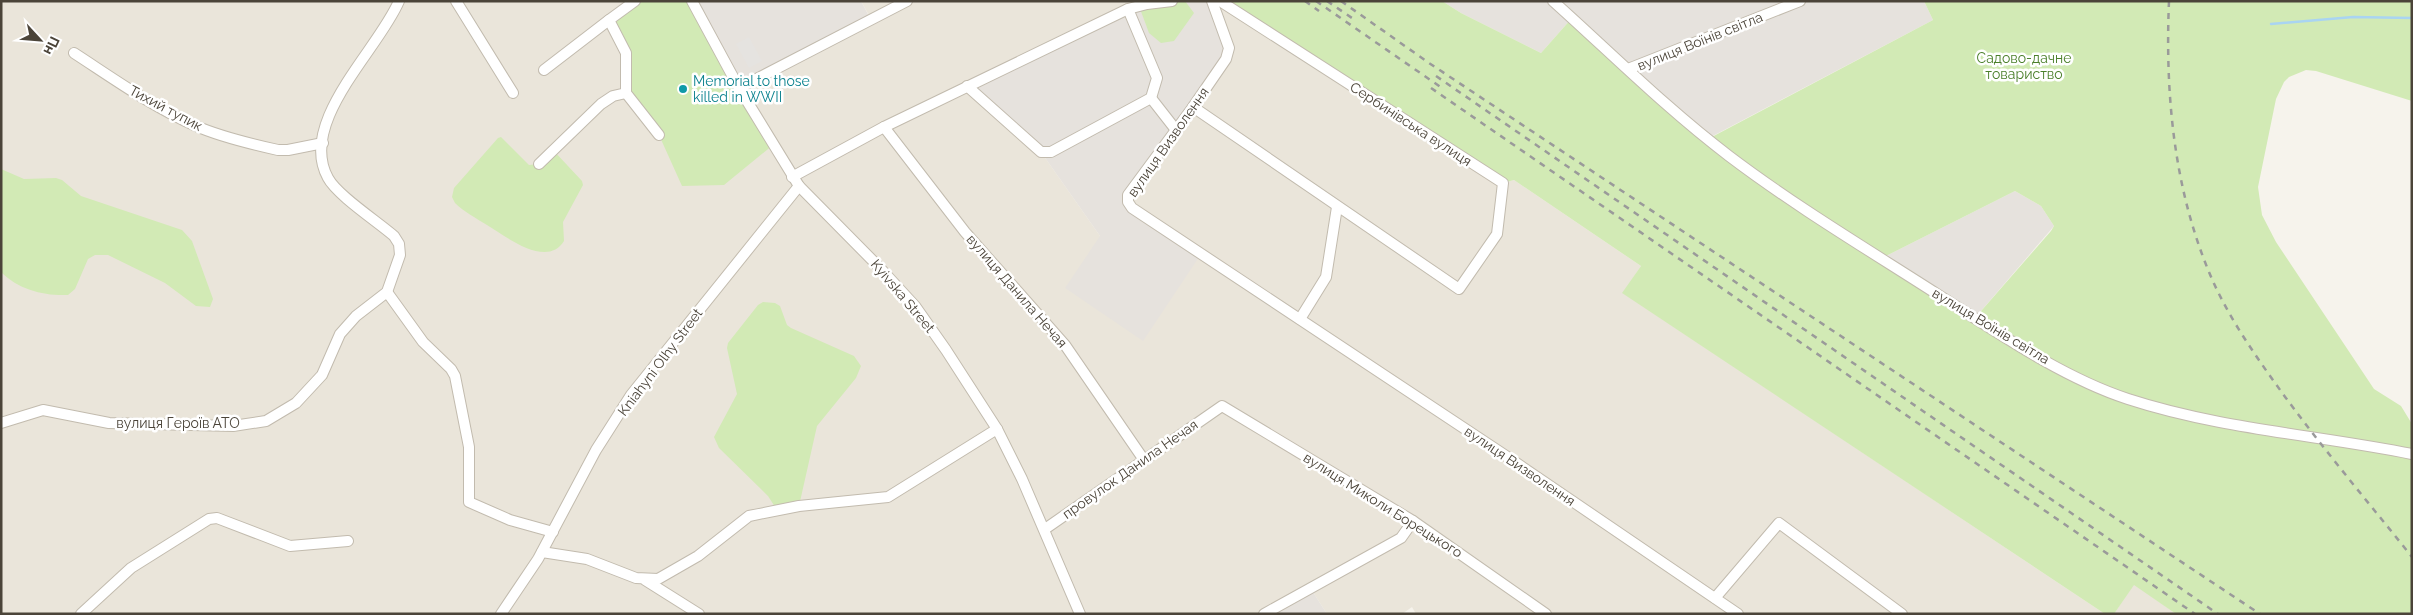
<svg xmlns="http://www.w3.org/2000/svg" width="2413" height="615" font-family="Raleway,sans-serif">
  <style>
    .residential { fill: #eae5da }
    .industrial { fill: #e6e2dd }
    .green { fill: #d2eab5; fill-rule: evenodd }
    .parking { fill: #e5e3e0 }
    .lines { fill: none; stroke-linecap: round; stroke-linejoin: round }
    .stream { stroke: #a9d4f2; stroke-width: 2.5 }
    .minor-casing { stroke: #c2bbae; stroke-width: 12 }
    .minor { stroke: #fff; stroke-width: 10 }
    .rail { stroke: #9a9a9a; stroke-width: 2.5; stroke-dasharray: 6 6; stroke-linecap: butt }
    .culture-dot { fill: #0f9aa8; stroke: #fff; stroke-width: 2 }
    .labels { text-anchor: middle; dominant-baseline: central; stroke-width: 5; stroke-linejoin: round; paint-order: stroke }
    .street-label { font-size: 14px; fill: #4b4439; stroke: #fff }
    .park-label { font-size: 14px; fill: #4a7f2a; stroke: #fff }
    .culture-label { font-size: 14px; fill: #0d838f; stroke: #fff; text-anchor: start }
  </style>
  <rect width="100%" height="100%" fill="#f6f3ec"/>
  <g class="residential">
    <polygon points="1,1 692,1 871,19 861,1 1172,1 1041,152 1100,236 1128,202 1212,1 1503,183 1514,180 1641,266 1623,293 2105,614 1416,614 1412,607 1402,614 1327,614 1311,589 1262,614 1,614"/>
    <polygon points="2134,584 2176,614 2114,614"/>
  </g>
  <g class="industrial">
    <polygon points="692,1 861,1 871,20 739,88"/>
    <polygon points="1172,1 1212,1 1229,48 1128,202 1201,254 1143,341 1065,288 1100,236 1041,152 967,86 1128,9"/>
    <polygon points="1442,1 1924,1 1933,20 1707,139 1572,18 1541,53 1461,13"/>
    <polygon points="2015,191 2041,206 2054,226 1975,318 1882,258"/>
    <polygon points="1311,589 1327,614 1262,614"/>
  </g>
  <g class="green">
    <polygon points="635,1 692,1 773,145 724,185 682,186 659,135 626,93 627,58 609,20"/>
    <polygon points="1172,1 1185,1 1194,13 1174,41 1161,43 1149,33 1139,6"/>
    <path d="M1220,1H1442L1461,13L1541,53L1572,18L1708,139L1933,20L1924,1H2412V101L2316,71L2306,70L2289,77L2284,82L2276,99L2258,187L2262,215L2276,242L2374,389L2401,406L2412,424V614H2176L2134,585L2114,614H2105L1622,293L1641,266L1514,180L1503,183ZM2015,191L2041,206L2054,226L2051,231L1975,318L1882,258Z"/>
    <path d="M501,137L529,165L539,164L553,150L582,181L583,185L563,222L564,241C547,269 505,236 487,225C476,218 464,212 455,203L452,197L454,188L498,138Z"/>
    <path d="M1,169L24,179L56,178L62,180L81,196L182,230L192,241L213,299L210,307L196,306L165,283L108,255H95L88,259L75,289L68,295C44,296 19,290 1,272Z"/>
    <polygon points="763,302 775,303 780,306 787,325 791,328 854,356 861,366 856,378 817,426 799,506 777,510 768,496 719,448 714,437 737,394 727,348 728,343 758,305"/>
  </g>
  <polygon class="parking" points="749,37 762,61 749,68 736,44"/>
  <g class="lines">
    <polyline class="stream" points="2271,24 2353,17 2412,18"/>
    <defs>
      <g id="minor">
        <polyline points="456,1 513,93"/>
        <polyline points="692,1 739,88 799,186 880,268 915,306 946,350 997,429 1022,479 1080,614"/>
        <polyline points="1212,1 1229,48 1226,59 1193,107 1128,195 1128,202 1132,208 1512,460 1738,614"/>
        <path d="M1553,1C1611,53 1667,109 1729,156C1795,206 1867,249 1937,294C1995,331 2063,378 2128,399C2220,429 2318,435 2412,454"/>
        <path d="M74,53C114,79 153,107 196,126C221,137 251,144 278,150H288L323,143"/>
        <polyline points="1628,69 1800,1"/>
        <polyline points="544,70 609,20"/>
        <polyline points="967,86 1041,152 1051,152 1151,98 1157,78 1128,9"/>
        <polyline points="739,88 907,1"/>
        <polyline points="626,93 659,135"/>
        <polyline points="1151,98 1176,130"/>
        <polyline points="1193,107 1459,289 1497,234 1503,183 1220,1"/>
        <polyline points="884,127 965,232 1065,345 1144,460"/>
        <polyline points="539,164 601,104 613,96 626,93 626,53 609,20 635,1"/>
        <polyline points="792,177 884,127 1128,9 1147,4 1172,1"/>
        <polyline points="387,292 423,342 451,369 455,376 469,447 469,502 510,520 553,532"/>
        <polyline points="1300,319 1326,277 1337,207"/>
        <path d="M1,423L43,410L109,423L233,426L266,421L296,403L322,375L340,334L356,316L387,292L400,255L399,244L394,236C378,222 337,195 328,178C297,122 379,49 399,1"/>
        <polyline points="1045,529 1222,406 1413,521 1546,614"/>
        <polyline points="542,552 587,559 636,578 658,579 698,556 749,516 799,506 888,497 997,429"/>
        <polyline points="645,580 699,614"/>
        <polyline points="1715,598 1779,523 1902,614"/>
        <polyline points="81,614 131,568 209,519 217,518 290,546 348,541"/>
        <polyline points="501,614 538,559 596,450 631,395 799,186"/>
        <polyline points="1264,614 1401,538 1413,521"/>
      </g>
    </defs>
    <use href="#minor" class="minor-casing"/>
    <use href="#minor" class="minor"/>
    <g class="rail">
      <polyline points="1305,1 1319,11"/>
      <polyline points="1316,1 1442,88"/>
      <polyline points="1327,1 1352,18"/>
      <polyline points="1341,1 1429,63 2260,614"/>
      <path d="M2169,1C2165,95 2174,192 2212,279C2230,320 2257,358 2283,394C2324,450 2369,503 2412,557"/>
      <polyline points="1436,76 2218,614"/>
      <polyline points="1431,88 2195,614"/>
    </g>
  </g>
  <circle class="culture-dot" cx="683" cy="89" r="5"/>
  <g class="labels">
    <g class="street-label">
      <text transform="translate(1700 41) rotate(-22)">вулиця Воїнів світла</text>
      <text transform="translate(166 108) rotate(28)">Тихий тупик</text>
      <text transform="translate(1411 124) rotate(33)">Сербинівська вулиця</text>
      <text transform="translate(1168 142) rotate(-55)">вулиця Визволення</text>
      <text transform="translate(1017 291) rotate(49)">вулиця Данила Нечая</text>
      <text transform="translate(903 296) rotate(50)">Kyivska Street</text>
      <text transform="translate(1991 326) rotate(31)">вулиця Воїнів світла</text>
      <text transform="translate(660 362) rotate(-53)">Kniahyni Olhy Street</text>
      <text x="178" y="423">вулиця Героїв АТО</text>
      <text transform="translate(1520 466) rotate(34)">вулиця Визволення</text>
      <text transform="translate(1130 469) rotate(-35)">провулок Данила Нечая</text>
      <text transform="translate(1383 505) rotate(32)">вулиця Миколи Борецького</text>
    </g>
    <g class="park-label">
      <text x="2024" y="58">Садово-дачне<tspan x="2024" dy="16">товариство</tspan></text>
    </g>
    <g class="culture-label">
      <text x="693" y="81">Memorial to those<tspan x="693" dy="16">killed in WWII</tspan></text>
    </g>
  </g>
  <rect width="2413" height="615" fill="none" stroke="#4b4439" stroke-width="5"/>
  <g transform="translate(40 40) rotate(116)" stroke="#ffffff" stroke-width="4" paint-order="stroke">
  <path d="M0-4L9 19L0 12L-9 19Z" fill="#4b4439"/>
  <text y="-8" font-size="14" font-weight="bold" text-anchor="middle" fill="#4b4439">Пн</text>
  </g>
</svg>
